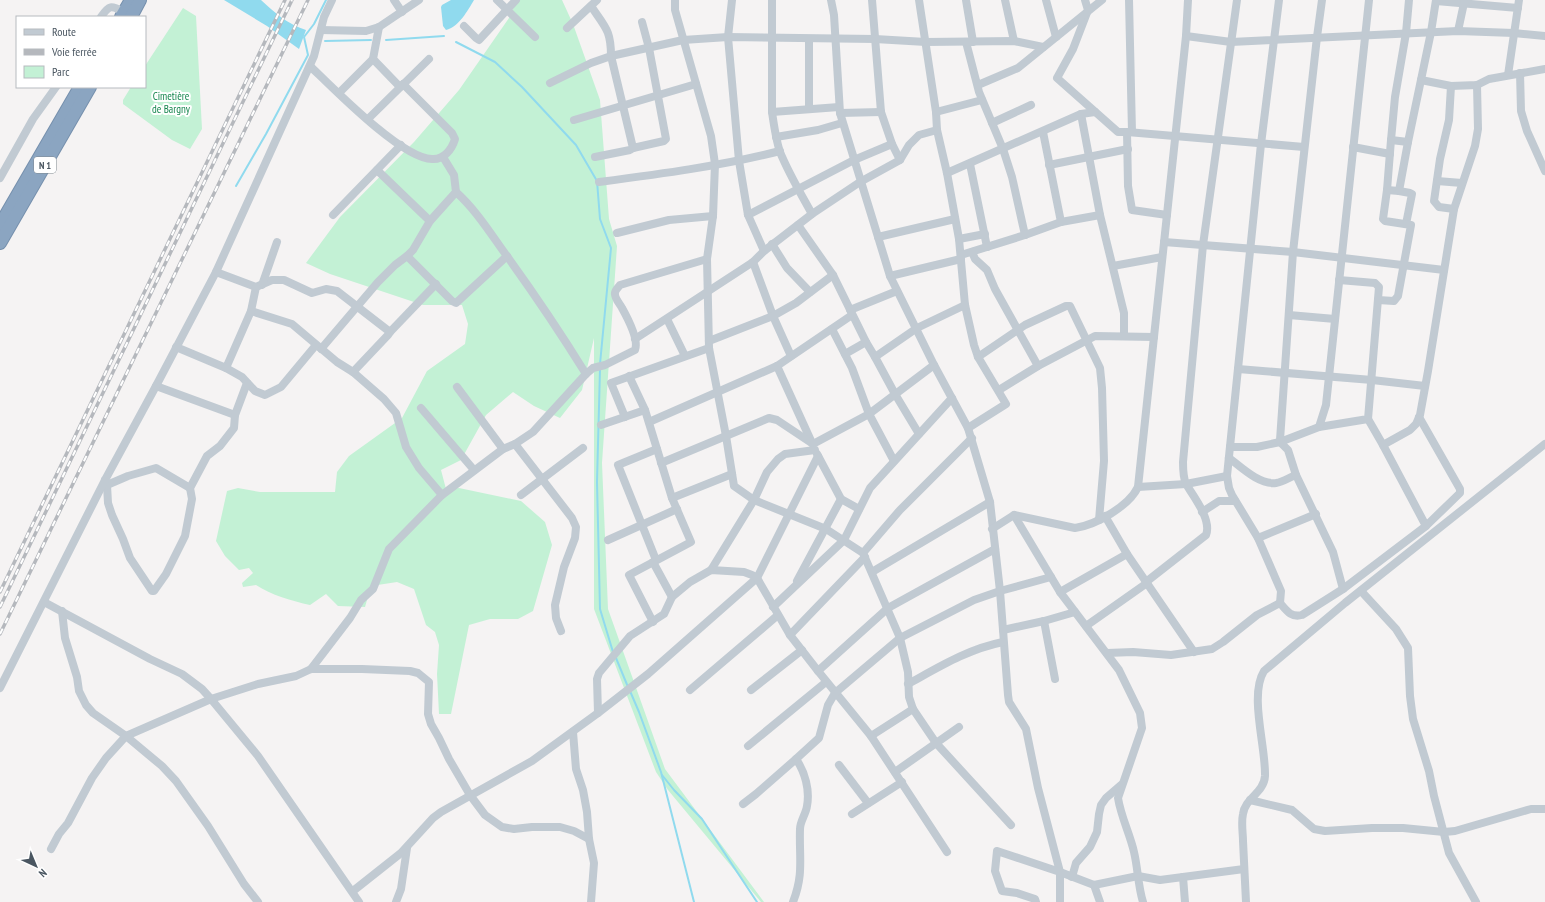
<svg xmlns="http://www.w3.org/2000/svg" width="1545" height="902" font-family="'PT Sans Narrow',sans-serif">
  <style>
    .green { fill: #c3f1d5 }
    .water { fill: #90daee }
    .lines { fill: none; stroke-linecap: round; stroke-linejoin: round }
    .stream { stroke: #90daee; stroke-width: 2 }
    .highway-casing { stroke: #7690ad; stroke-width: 14 }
    .minor { stroke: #c1cad2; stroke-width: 8 }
    .highway { stroke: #8ba5c1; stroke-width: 12 }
    .rail-casing { stroke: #b5b8bd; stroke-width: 3.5 }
    .rail { stroke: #fff; stroke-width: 2; stroke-dasharray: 6; stroke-linecap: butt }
    .labels { text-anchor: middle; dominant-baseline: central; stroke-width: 4; stroke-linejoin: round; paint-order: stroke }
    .shield { fill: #fff; stroke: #808990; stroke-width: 1 }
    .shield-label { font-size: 10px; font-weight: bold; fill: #4a5661 }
    .park-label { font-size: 11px; fill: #17864f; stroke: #fff }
  </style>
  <rect width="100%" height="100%" fill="#f5f3f3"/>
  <g class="green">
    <path d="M517,0H562L573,24L600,100L609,219L617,246L602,463L608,609L665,769L764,902H761L668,790L656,772L594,609V338L582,390L560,418L534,406L513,392L486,415L461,460L441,470L446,489L459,488L521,501L545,522L552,545L533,611L518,619H490L469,625L451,714H439L437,674L439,645L435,632L426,625L414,589L397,582L371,586L365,607L338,606L326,594L310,605C292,601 271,595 256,585L243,587L242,583L253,573L249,568L239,570L225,556L216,541L227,491L238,488L260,492H335L337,472L349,456L402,418L427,371L465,344L468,324L462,305H423L330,274L306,263L340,217L414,142L459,90L509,18Z"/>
    <polygon points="183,8 196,16 202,129 190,149 172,140 123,104 123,100 131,87 145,87 145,66"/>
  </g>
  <g class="water">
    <path d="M224,0H261C275,13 287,24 306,30L299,49L267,26Z"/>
    <path d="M451,0H474C468,10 459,27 446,30L443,26L441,7L442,5Z"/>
  </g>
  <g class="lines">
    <g class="stream">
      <polyline points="386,40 444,36"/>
      <polyline points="325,41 371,40"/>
      <polyline points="456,42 495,62 522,87 576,145 597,181 600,219 611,248 600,364"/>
      <polyline points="236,186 266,134 308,55 304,37 314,24 326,0"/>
      <polyline points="600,369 597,482 600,609 613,652"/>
      <polyline points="616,658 628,687"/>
      <polyline points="630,691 639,712 661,772 694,902"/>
      <polyline points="662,775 674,790 702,819 757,902"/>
    </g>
    <defs>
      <g id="highway">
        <polyline points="121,17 131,0"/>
        <polyline points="131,17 140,0"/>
        <polyline points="0,225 80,87"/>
        <polyline points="0,243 90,87"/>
      </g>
    </defs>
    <use href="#highway" class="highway-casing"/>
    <g class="minor">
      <polyline points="394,0 402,12"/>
      <polyline points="497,0 535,37"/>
      <polyline points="675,0 675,10 711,136 715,164 713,216 707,259 709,348 726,436 734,486 754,500 826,529 863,553 900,638 908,672 909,697 913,709 936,743 1011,825"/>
      <polyline points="732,0 728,37 739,161 748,215 764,251"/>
      <path d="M772,0V112C774,126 776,140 780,152C789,174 801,194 812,214"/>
      <polyline points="831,0 834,15 840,113 890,276 934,365 968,428 990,502 1000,591 1008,695 1009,702 1026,729 1038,788 1060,872 1060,902"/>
      <polyline points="872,0 881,112 892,144 900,160"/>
      <polyline points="919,0 936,112 937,130 947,173 959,239 965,305 974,345 978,357 1006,404 968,428"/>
      <polyline points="966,0 973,42"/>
      <polyline points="1005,0 1014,41"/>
      <polyline points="1046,0 1056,37"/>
      <polyline points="1085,0 1088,10 1073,49 1057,78 1118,132 1127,132 1304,147"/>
      <polyline points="1129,0 1132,132"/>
      <polyline points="1279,0 1261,144 1227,476 1229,488 1232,495 1258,538 1281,591 1280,603"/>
      <polyline points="1436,1 1518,8"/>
      <path d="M591,6C605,27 611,30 611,56L633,148"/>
      <path d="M101,17C109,5 111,5 124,12"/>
      <polyline points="464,26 476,38 479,40 516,0"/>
      <polyline points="379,27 373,59 400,87"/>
      <polyline points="567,28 597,0"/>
      <polyline points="321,30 366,31 379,27 419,0"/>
      <polyline points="1458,31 1464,3"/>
      <polyline points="1186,36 1231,42 1458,31 1514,33 1545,36"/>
      <polyline points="809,39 809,109"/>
      <polyline points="966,42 979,92 1003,149 1012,177 1025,235"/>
      <path d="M310,66C333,88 402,159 432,159C444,160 452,149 455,139L452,133L403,84"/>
      <polyline points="1520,73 1521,111 1527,131 1545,171"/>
      <polyline points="1508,75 1519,0"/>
      <polyline points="1421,80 1451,86 1477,85 1489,79 1545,69"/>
      <polyline points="550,83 591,63 611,56 683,40 728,37 875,39 926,42 1014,41 1043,47"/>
      <polyline points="978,85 1018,68 1102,0"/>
      <polyline points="1451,86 1449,120 1440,159 1434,201 1439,207 1454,209"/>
      <polyline points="339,93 373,59"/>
      <polyline points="772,112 839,107"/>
      <polyline points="936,112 982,100"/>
      <polyline points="840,113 881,112"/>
      <polyline points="1081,114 1100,215 1124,313 1124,336"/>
      <polyline points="368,119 429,59"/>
      <polyline points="574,120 696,84"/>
      <polyline points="992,123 1031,105"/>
      <polyline points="1043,132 1061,222"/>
      <polyline points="1127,132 1128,186 1132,210 1167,215"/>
      <polyline points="776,137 818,130 842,123"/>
      <polyline points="1408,142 1391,140 1395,97 1406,33 1409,0"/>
      <polyline points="1353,147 1390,154"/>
      <polyline points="595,157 630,150 633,148 664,141 666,139 649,48 642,22"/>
      <polyline points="970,164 987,247"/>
      <polyline points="1049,165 1128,149"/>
      <polyline points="377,170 430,221"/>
      <polyline points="947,173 1081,114 1095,112"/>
      <polyline points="0,178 33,119 56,87"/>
      <polyline points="1437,181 1462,183"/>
      <path d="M599,182C660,174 721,166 780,151"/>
      <polyline points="1387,190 1399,191 1408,142 1431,32 1436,0"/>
      <polyline points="1399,191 1410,193 1412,194 1406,224"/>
      <path d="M456,192C475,209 489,231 504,252C533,292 560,332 586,374"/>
      <polyline points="333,215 401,145"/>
      <polyline points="748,215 854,160 892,144"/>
      <polyline points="798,225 833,275 866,342 845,354"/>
      <polyline points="617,233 669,220 713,216"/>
      <polyline points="878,237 955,219"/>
      <polyline points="959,239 985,234"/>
      <polyline points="1164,242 1293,252 1444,270"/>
      <polyline points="772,244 787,268 810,292"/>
      <polyline points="972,252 975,259 987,270 995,289 1038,366"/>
      <polyline points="961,255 1025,235 1061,222 1100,215"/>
      <polyline points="407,256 452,301 456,303 507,256"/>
      <polyline points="753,262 773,316 791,356"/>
      <polyline points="1113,266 1162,257"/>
      <polyline points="216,272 256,287 272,280 284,280 312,293 326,289 337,291 390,332 388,335 353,372 384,399 396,413 406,447 419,468 442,495"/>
      <polyline points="890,276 961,259"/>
      <polyline points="262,285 277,242"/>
      <polyline points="1378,300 1394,301 1398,296 1411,225 1385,221 1383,219 1387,190 1391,140"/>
      <polyline points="850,310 897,291"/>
      <polyline points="251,311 292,324 337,362 353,372"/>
      <polyline points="1289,315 1335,319"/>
      <polyline points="667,319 685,356"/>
      <polyline points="832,329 852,368 869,414 894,461"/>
      <polyline points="390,332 436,284"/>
      <polyline points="635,339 753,262 764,251 812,214 860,182 900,160 909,145 919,135 937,130"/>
      <polyline points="709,341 773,316 796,303 833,275"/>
      <polyline points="866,342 875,357 895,394 919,434"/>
      <polyline points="176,347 226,368 251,311 256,287"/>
      <polyline points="321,349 378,282 395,265 407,256 413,250 430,221 456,192 454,175 443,157"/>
      <polyline points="875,357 917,328 965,305"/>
      <polyline points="978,357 1025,325 1066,306 1070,306 1100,368 1102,388 1104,461 1099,520"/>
      <polyline points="777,366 812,443"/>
      <polyline points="226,368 242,377 255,391 265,395 281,387 316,345"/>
      <polyline points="1238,369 1372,380 1425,386"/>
      <polyline points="629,376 645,410 672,498 691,542 629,575 653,622"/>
      <polyline points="156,386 235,415"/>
      <polyline points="457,387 503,449"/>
      <polyline points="999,390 1038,366 1095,336 1154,337"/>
      <polyline points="421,408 474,470"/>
      <polyline points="625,417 611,383 709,348"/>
      <polyline points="1419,417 1460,489 1460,493 1426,526"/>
      <polyline points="649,422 777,366 852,315"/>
      <polyline points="601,425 645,410"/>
      <polyline points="1319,427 1368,419 1379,287 1375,283 1339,280"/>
      <polyline points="1383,445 1410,430 1416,424 1420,415 1428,371 1454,209 1475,146 1478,129 1477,85"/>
      <polyline points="1230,447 1257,447 1280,442 1319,427 1326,405 1369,0"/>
      <polyline points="817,454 841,499 859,509"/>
      <path d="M1229,458C1241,467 1259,485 1276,483C1283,482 1290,477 1296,475L1333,552L1343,589"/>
      <polyline points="661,463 769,418 777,420 813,444 869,414 934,365"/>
      <polyline points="1296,475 1288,450 1280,442 1280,440 1293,252 1317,37 1322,0"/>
      <polyline points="105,480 107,485 108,503 112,515 123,539 130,558 152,591 154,591 166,574 185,536 192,499 190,488 207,456 220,446 234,428 235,415 247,383"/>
      <polyline points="107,485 128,476 156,468 190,488"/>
      <polyline points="1138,487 1186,36 1188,0"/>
      <polyline points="521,495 583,448"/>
      <polyline points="672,498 732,474"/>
      <polyline points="1202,512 1219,501 1235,501"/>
      <path d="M1014,515L1060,592L1119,670L1140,713L1142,728L1118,798C1121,817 1130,834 1134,852C1138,869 1138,886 1143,902"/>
      <polyline points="1105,516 1127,554 1194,652"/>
      <path d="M992,529L1014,515L1075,528C1096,525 1129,506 1138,487L1186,484L1227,476"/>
      <polyline points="1258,538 1316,514"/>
      <polyline points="608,540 677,509"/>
      <polyline points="863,553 900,510 972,438"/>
      <polyline points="656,560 618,465 657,449"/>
      <polyline points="653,562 672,597"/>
      <polyline points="711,570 754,500 767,472 778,459 785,454 815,450"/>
      <polyline points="872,572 990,502"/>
      <polyline points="797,581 841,499"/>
      <path d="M1146,582L1206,535C1212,520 1194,497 1186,484C1183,477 1183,469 1183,462L1203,245L1237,0"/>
      <polyline points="1361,591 1396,629 1408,648 1410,696 1413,719 1429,771 1434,796 1449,853 1476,902"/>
      <polyline points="1060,592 1127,554"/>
      <polyline points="44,602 150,659 182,674 202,689 211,699 258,756 359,902"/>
      <path d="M1280,603C1286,610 1291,618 1302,615L1343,589L1426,526L1383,445L1368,419"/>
      <polyline points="773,607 844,540 870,488 952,398"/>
      <polyline points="62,611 65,638 77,677 79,691 86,705 93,713 126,736 162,766 176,781 208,826 244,884 258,902"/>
      <polyline points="1044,621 1055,679"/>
      <polyline points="1086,626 1147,583"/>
      <polyline points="1003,630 1044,621 1075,612"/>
      <path d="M561,631L556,618L555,605L564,567L575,538L576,527L572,518L515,444L533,432L586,374L593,368L605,365L635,350C639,340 627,317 622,308C620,304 614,298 615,293C615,290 618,288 620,285L707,259"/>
      <polyline points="790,635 865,557"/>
      <polyline points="1107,653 1133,652 1171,655 1212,649 1223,642 1257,615 1280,603"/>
      <polyline points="311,669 350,618 361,600 373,589 389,549 442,495 503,449 515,444"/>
      <polyline points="818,671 888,608 995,549"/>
      <path d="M908,684C939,667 968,649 1003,642"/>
      <polyline points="0,688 105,480 156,386 216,272 314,56 324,17 332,0"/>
      <polyline points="690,690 778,615"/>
      <polyline points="751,690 802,650"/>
      <polyline points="598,713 648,674 757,578 818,456"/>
      <polyline points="573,732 576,769 583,790 587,812 589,839 594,863 591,902"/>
      <polyline points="871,736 913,709"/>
      <polyline points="748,746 826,682"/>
      <polyline points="839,765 868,803"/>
      <polyline points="895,772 959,727"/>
      <polyline points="1250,800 1292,810 1314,829 1325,831 1372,828 1403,828 1444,832 1455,831 1531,809 1545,809"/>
      <polyline points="743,804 756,794 796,759"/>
      <polyline points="852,814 902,782"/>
      <polyline points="51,849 59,834 68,823 92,778 106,758 126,736 211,699 258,684 296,676 311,669 362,669 410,671 418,673 429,682 428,714 431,724 439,738 449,759 470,795 485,815 502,827 514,829 532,827 560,827 574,831 589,839"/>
      <polyline points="1072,877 1076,863 1090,847 1097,832 1099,814 1101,805 1106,798 1121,785"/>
      <polyline points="1183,877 1185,902"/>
      <polyline points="1094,885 1100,902"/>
      <polyline points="353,891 401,853 433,818 441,812 532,761 598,713 597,679 599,673 630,636 664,614 672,597 690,582 711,570 744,572 752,575 757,578 790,635 818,671 871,736 947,852"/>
      <polyline points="396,902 401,889 407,848"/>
      <path d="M793,902C804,874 799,858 800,829C800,821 806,814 807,806C810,790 805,772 796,759L819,738L828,705L835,693L900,638L974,600L1000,591L1051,577"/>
      <polyline points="1036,902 1035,899 1017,893 1002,891 995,871 997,851 1060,872 1094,885 1138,876 1160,880 1244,869"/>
      <path d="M1246,902C1245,882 1244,862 1243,841C1243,833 1241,823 1243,814C1245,798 1264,793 1265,776C1266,747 1249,695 1264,671L1345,603L1545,444"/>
    </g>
    <use href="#highway" class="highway"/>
    <defs>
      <g id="rail">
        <polyline points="0,592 285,0"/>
        <polyline points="0,607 292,0"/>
        <polyline points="0,634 308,0"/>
      </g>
    </defs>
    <use href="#rail" class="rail-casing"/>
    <use href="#rail" class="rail"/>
  </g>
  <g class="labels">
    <rect class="shield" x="34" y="157" width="22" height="16" rx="3"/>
    <g class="shield-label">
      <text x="45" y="165">N 1</text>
    </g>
    <g class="park-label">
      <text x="171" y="96">Cimetière<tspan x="171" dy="13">de Bargny</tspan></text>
    </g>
  </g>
  <rect x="16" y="16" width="130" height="72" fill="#ffffff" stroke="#b7bbc0"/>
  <rect x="24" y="29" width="20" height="6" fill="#c1cad2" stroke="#b7bbc0"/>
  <text x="52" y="36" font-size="12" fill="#4a5661">Route</text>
  <rect x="24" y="49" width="20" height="6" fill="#b5b8bd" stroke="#b7bbc0"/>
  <text x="52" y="56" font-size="12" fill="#4a5661">Voie ferrée</text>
  <rect x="24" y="66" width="20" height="12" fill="#c3f1d5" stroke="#b7bbc0"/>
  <text x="52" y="76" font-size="12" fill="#4a5661">Parc</text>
  <g transform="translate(36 866) rotate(136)" stroke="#ffffff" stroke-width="3" paint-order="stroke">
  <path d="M0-3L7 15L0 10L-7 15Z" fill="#4a5661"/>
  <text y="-6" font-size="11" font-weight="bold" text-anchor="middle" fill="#4a5661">N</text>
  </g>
</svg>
